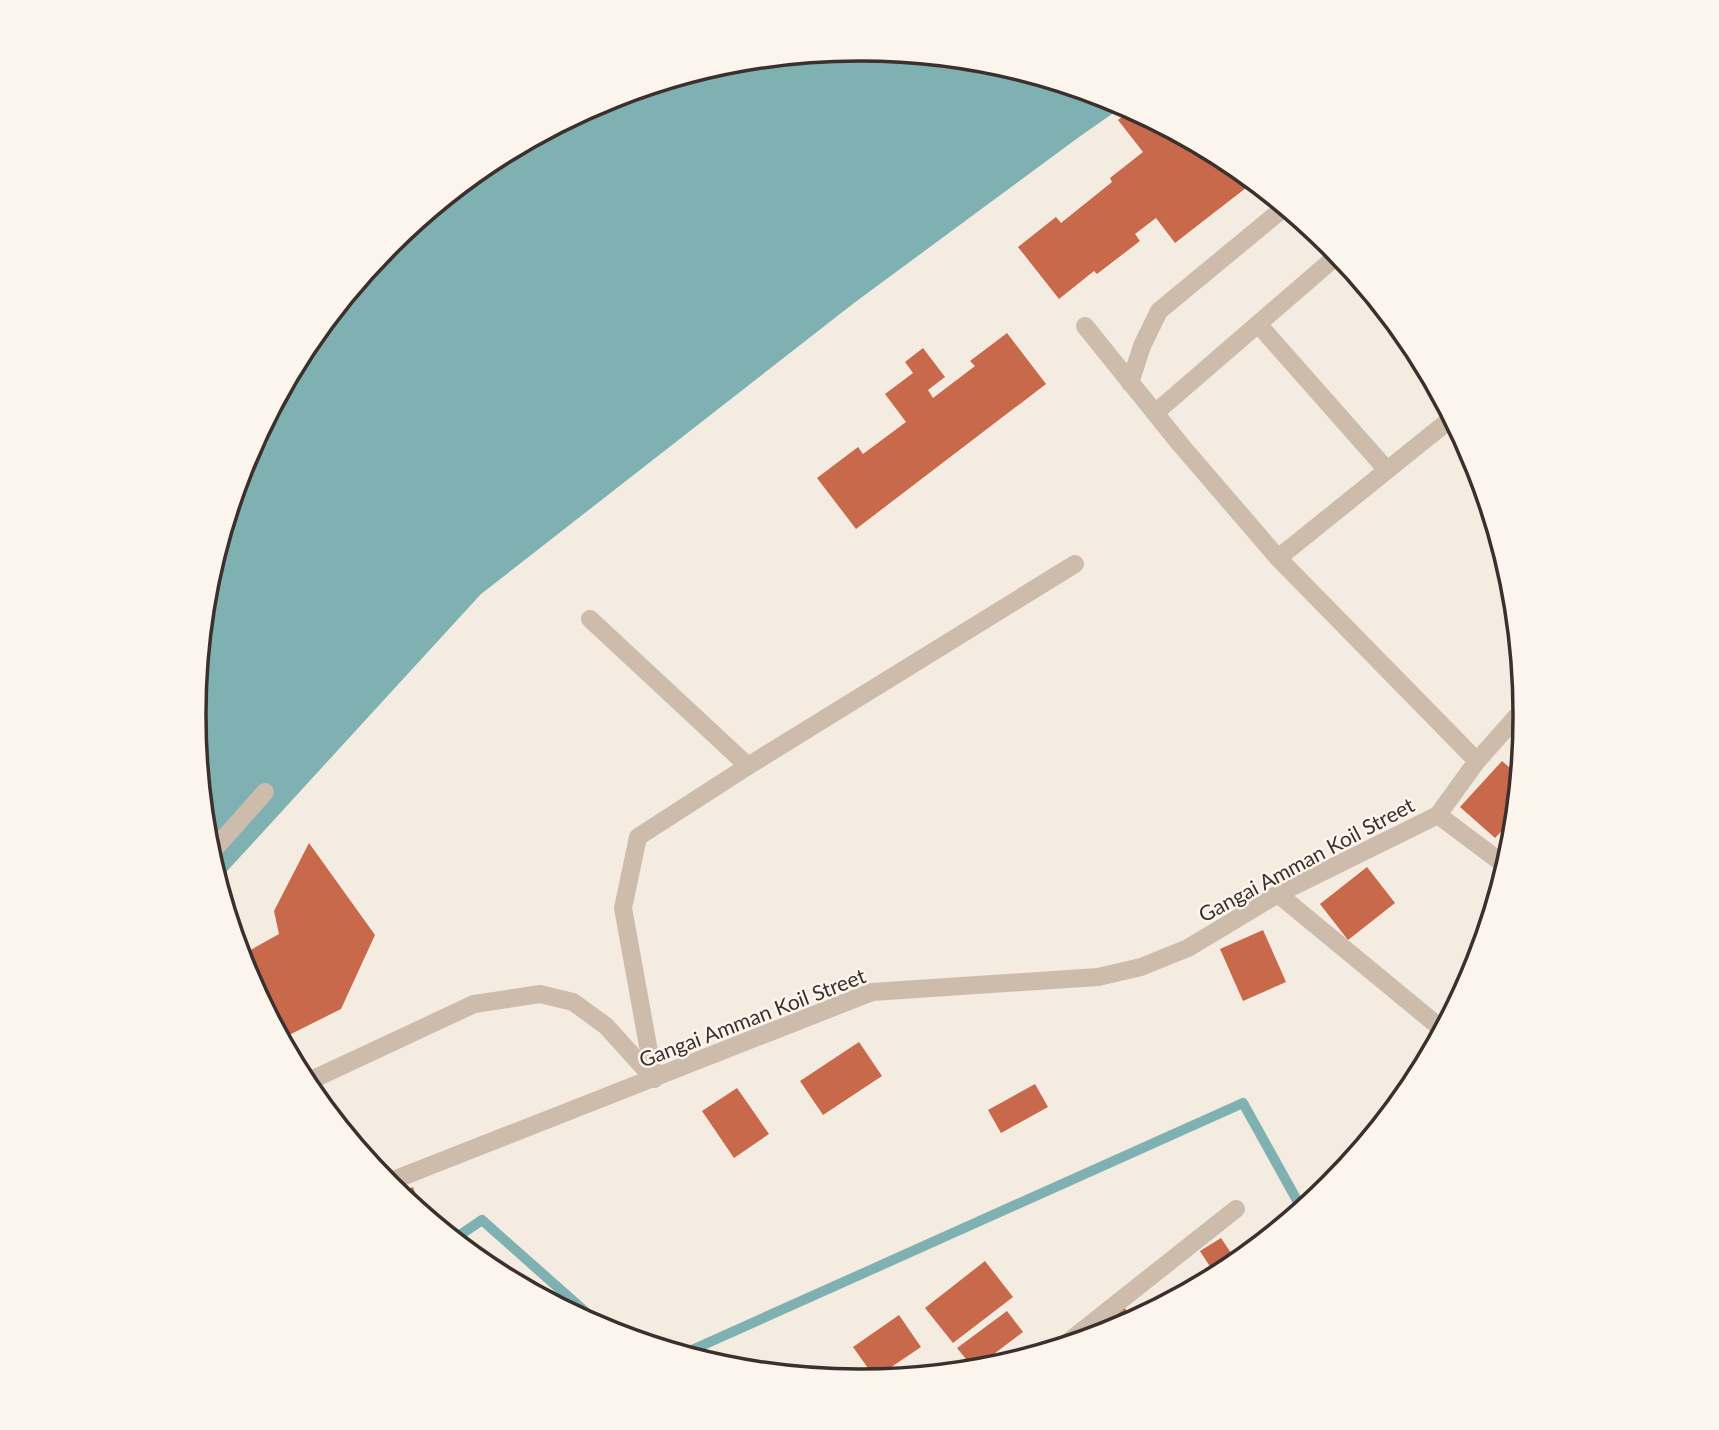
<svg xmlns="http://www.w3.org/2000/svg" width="1719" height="1430" font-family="Lato,sans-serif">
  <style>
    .water { fill: #7fb0b2 }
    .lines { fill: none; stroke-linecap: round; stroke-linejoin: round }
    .stream { stroke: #7fb0b2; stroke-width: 10 }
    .building { fill: #c8694b }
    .minor { stroke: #cdbbac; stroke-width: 18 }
    .labels { text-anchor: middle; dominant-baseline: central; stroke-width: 5; stroke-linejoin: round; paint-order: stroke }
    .street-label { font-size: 21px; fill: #3b302b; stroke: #fbf5ee }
    .rim { fill: none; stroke: #3b302b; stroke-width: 3.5 }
  </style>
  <rect width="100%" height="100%" fill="#f4ebe1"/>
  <polygon class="water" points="859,49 990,62 1115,100 1125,105 1079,137 854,303 481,594 217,882 206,845 194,715 206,585 244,460 306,345 389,244 490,161 605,100 730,62"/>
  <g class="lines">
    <g class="stream">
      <polyline points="454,1239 482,1220 607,1331"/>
      <polyline points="683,1354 1243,1103 1298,1202 1313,1200"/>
    </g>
  </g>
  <g class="building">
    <polygon points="1132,109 1161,125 1167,132 1170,129 1230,161 1241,171 1251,184 1175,243 1156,218 1135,234 1140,241 1097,274 1094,271 1059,299 1018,247 1056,217 1061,223 1112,182 1110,178 1143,152 1118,120"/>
    <polygon points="1007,333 1046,384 856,529 817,478 858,447 863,454 906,422 885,394 913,373 905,362 923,348 945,377 928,390 933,398 975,366 970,361"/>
    <polygon points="1502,761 1519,776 1516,816 1495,838 1460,807"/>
    <polygon points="309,843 375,935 341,1009 281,1039 244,969 240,956 279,934 274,911"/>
    <polygon points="1367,867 1395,903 1348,940 1320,904"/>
    <polygon points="1263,930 1286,982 1243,1001 1220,949"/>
    <polygon points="859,1042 882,1076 823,1115 800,1081"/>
    <polygon points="1035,1084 1048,1107 1001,1133 988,1110"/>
    <polygon points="737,1088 769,1134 734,1158 702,1111"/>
    <polygon points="413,1187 423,1215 397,1193"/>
    <polygon points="1221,1238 1237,1262 1216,1276 1200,1251"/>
    <polygon points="985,1261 1013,1297 953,1343 925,1308"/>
    <polygon points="1124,1307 1134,1320 1114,1330 1095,1336 1091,1332"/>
    <polygon points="1007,1311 1023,1332 974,1369 957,1348"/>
    <polygon points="899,1315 921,1347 875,1378 853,1347"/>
  </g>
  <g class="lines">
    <g class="minor">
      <polyline points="1258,324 1387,470"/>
      <polyline points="1085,326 1180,444 1278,558 1477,761"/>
      <polyline points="1130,383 1142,346 1159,311 1285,207"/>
      <polyline points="1155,413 1339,254"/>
      <polyline points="1278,558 1452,418"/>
      <polyline points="590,619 748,766"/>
      <polyline points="1438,815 1506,866"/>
      <polyline points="209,855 265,792"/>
      <polyline points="1278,894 1443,1030"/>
      <polyline points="654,1079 623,908 638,837 748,766 1075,564"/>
      <polyline points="305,1083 474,1004 540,994 573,1002 606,1026 654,1079"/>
      <polyline points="386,1183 872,992 1098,977 1141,967 1188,948 1278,894 1438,815 1477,761 1525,707"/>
      <polyline points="1063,1346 1236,1209"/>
    </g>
  </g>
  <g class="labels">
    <g class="street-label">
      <text transform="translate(1306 859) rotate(-28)">Gangai Amman Koil Street</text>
      <text transform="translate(752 1017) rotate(-21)">Gangai Amman Koil Street</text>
    </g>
  </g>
  <path d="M0 0H1719V1430H0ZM859 61H860A653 653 0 0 1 1513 714V716A653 653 0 0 1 860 1369H859A653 653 0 0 1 206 716V714A653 653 0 0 1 859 61Z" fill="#fbf5ee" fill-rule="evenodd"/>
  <path class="rim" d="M859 61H860A653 653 0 0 1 1513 714V716A653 653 0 0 1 860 1369H859A653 653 0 0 1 206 716V714A653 653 0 0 1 859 61Z"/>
</svg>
